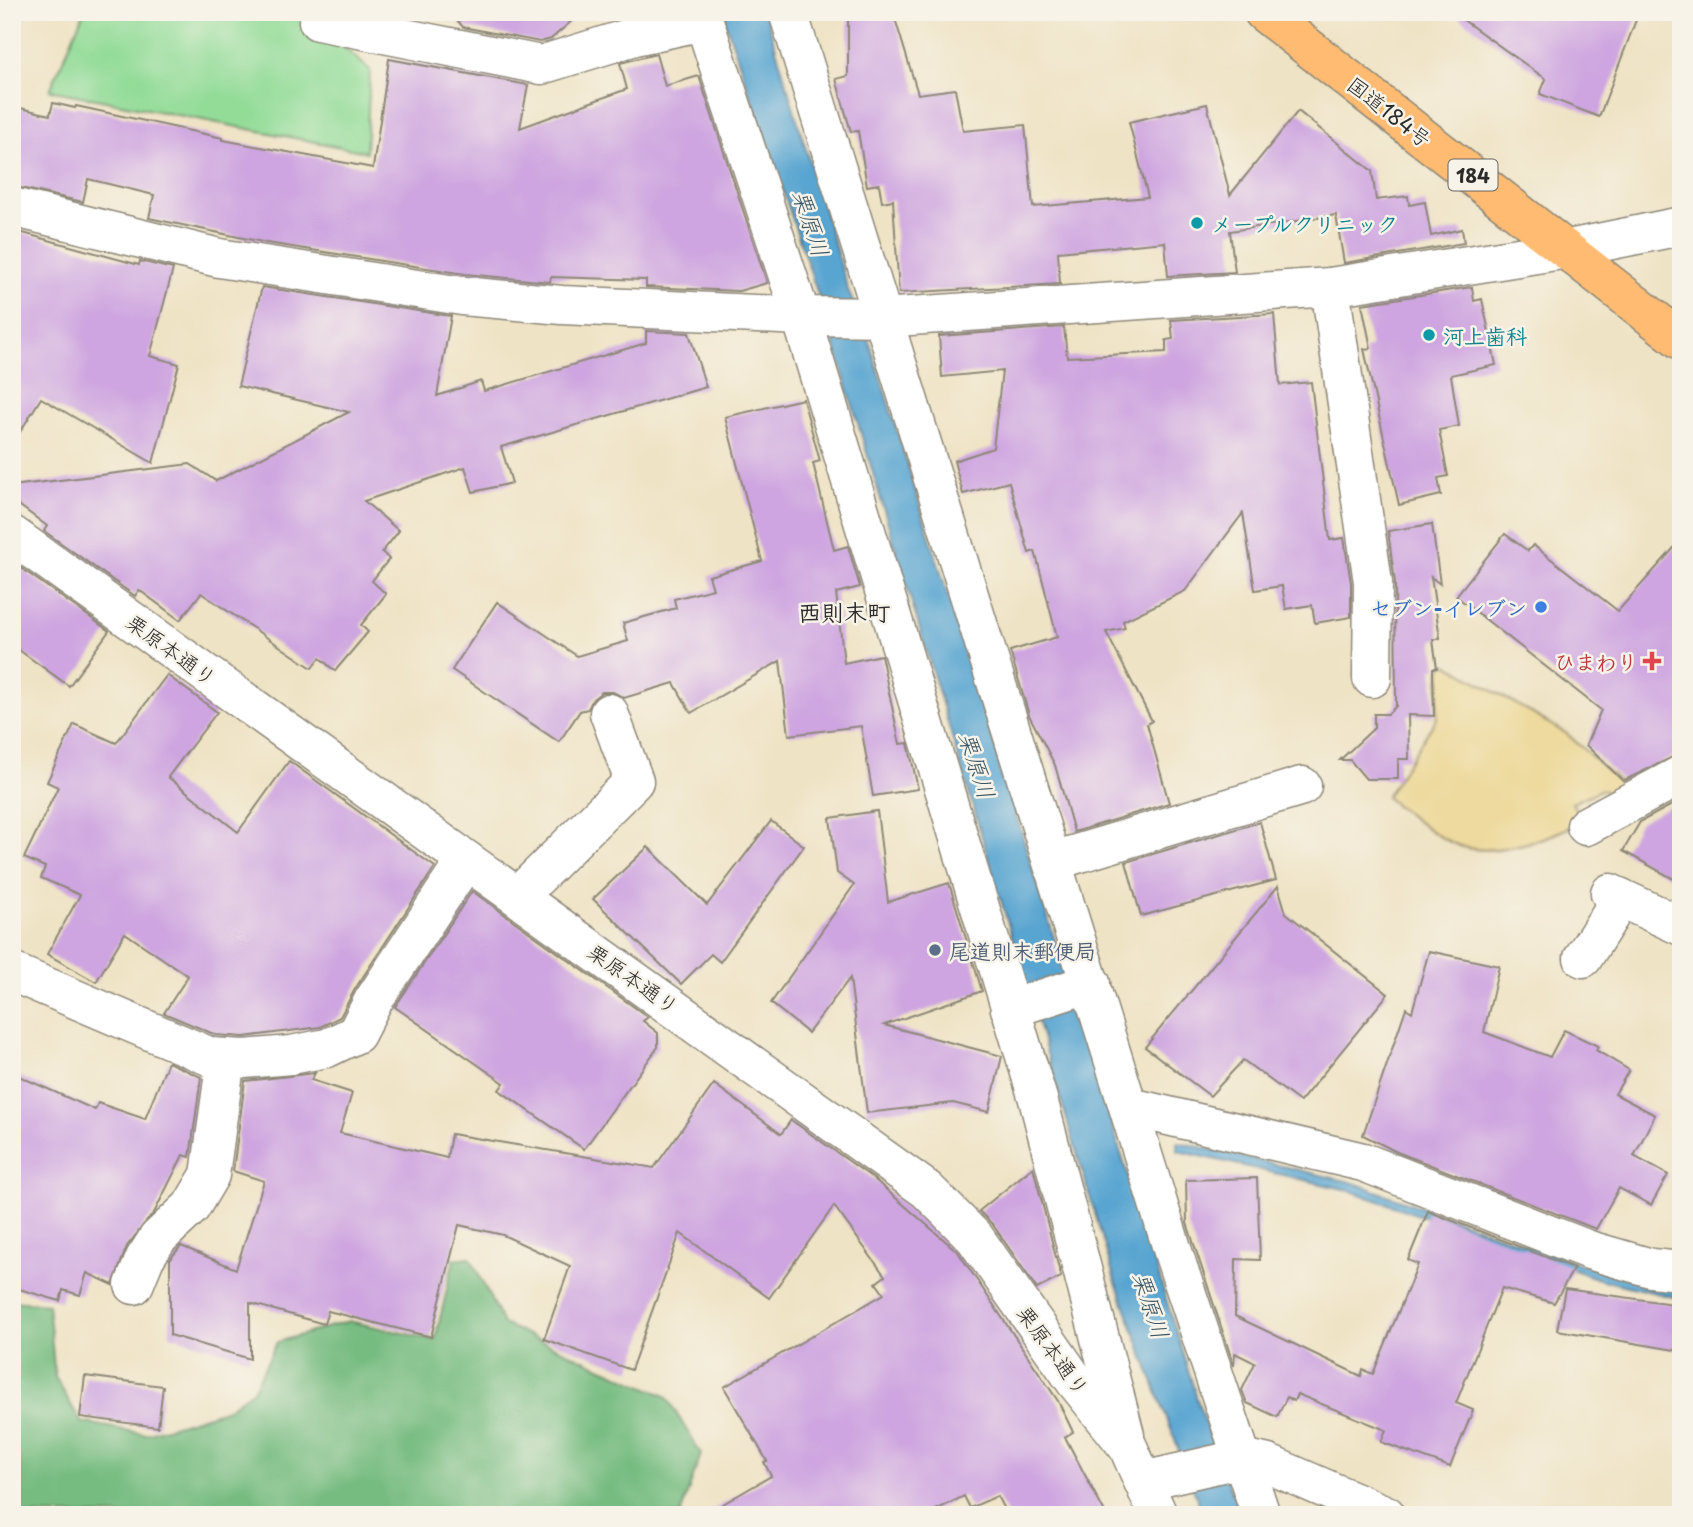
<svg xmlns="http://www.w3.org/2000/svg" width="1693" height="1527" font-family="'Playpen Sans','Klee One',sans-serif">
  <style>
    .green { fill: #93dc98; stroke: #5f8462; stroke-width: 2 }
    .forest { fill: #76bc80; stroke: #507456; stroke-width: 2 }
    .sand { fill: #eeda9e; stroke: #8c8264; stroke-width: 2 }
    .water { fill: #58a5d1; stroke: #42687e; stroke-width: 2 }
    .building { fill: #cea5e0 }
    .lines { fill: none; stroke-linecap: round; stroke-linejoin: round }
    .street-casing { stroke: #8d8778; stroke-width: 41 }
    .highway-casing { stroke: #8d8778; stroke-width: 41 }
    .street { stroke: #fff; stroke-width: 38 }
    .highway { stroke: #ffbb71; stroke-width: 38 }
    .culture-dot { fill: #0f9aa8; stroke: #f7f3e8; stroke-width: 2.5 }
    .shop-dot { fill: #3f7fe0; stroke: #f7f3e8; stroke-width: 2.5 }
    .health-dot { fill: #e0444e; stroke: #f7f3e8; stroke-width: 2.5 }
    .service-dot { fill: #5c6f8a; stroke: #f7f3e8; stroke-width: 2.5 }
    .labels { text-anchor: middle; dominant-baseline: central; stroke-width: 5; stroke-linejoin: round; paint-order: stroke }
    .shield { fill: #f7f3e8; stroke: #686764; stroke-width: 2 }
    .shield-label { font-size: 19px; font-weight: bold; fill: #2b2b2b }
    .street-label { font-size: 21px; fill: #2b2b2b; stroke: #f7f3e8 }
    .culture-label { font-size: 21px; font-weight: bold; fill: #0d838f; stroke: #f7f3e8; text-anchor: start }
    .shop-label { font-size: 21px; font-weight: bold; fill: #366cbe; stroke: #f7f3e8; text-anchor: end }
    .health-label { font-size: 21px; font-weight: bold; fill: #be3a42; stroke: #f7f3e8; text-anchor: end }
    .service-label { font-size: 21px; font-weight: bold; fill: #4e5e75; stroke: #f7f3e8; text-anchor: start }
    .water-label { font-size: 23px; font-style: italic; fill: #3b5665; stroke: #f7f3e8 }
    .neighbourhood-label { font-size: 23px; font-weight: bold; fill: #2b2b2b; stroke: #f7f3e8 }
  </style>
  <rect width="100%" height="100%" fill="#f7f3e8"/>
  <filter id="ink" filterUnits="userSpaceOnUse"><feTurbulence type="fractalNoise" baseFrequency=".0143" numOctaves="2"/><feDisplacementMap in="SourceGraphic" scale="14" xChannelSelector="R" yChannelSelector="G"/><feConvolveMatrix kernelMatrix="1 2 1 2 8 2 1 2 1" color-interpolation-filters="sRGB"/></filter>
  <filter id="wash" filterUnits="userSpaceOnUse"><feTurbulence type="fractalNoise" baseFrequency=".00686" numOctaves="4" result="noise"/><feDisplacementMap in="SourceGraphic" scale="28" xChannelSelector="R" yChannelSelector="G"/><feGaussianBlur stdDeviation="1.57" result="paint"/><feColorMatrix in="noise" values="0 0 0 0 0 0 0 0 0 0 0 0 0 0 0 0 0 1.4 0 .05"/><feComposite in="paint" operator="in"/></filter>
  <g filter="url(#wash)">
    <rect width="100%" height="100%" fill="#efe3c5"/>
    <polygon class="green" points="84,12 303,12 370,70 366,152 50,90"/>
    <polygon class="forest" points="470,1257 503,1324 666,1396 701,1454 680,1515 12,1515 12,1301 48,1304 55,1377 81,1422 146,1434 225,1410 253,1390 277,1342 349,1321 435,1340 454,1259"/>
    <path class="sand" d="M1447,664L1567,734L1625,787L1616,793L1600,790L1572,803L1582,821C1552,837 1498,857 1463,847C1441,841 1404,812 1386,797L1437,718L1440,669Z"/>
    <g class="water">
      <polygon points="722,12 765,12 849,293 866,331 1203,1418 1241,1515 1203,1515 1114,1277 830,330"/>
      <polygon points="1178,1142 1351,1182 1597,1270 1681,1291 1681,1299 1602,1280 1348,1190 1178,1151"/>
    </g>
    <g id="blocks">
      <g class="building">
        <polygon points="450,12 582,12 551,39 540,42 463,27"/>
        <polygon points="848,12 893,12 918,94 955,89 963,131 1025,125 1033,207 1148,197 1129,122 1207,104 1230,195 1298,111 1372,171 1376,200 1408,196 1409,205 1425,202 1431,236 1462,229 1464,243 1344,263 1336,215 1230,231 1235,272 1168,276 1165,242 1058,252 1060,284 899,293 893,200 882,202 879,184 867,186 858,131 851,132 836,79 848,76"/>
        <polygon points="1452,12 1639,12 1599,117 1540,94 1546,79"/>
        <polygon points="656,54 665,86 699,76 767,283 739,291 646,287 646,280 551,277 550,282 465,274 267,243 149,218 154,195 88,179 83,202 12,186 12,106 50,115 53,103 75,108 76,106 223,138 223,140 373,168 389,59 528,85 520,128 627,89 620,63"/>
        <polygon points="12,230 139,265 140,261 173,269 150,356 179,364 153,463 41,398 12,445"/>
        <polygon points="262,287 451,316 437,396 481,381 484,391 646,343 646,331 689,333 706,387 501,447 512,483 473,492 465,467 364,501 399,531 382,552 389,559 372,581 386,594 361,625 368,632 335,671 320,658 312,668 201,593 180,620 139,590 135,596 44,531 47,526 12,500 12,486 190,464 216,481 349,412 238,386"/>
        <polygon points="1472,287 1474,301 1482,299 1496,365 1451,375 1459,426 1439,430 1448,476 1438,478 1441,495 1399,505 1364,349 1371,348 1362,304"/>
        <polygon points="1274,314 1280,385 1311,382 1330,540 1344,538 1351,583 1351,617 1315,623 1312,605 1286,609 1282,586 1255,590 1243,513 1185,591 1123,621 1125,628 1106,632 1152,721 1147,724 1169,803 1074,832 1055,765 1029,715 1010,651 1057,637 1035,551 1029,553 1009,482 963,494 954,461 993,448 1002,371 942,377 939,336 1064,327 1067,357 1166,352 1166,340 1173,339 1171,320"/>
        <polygon points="803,399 820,461 813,463 834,550 848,546 860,587 836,593 844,663 881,655 900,744 908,743 918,789 873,796 861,726 789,735 780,661 691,713 674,683 624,698 613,692 602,692 593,699 588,709 580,711 559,742 452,670 497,602 577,656 628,641 623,623 676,608 674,599 713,589 709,576 762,561 725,417"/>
        <polygon points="1432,524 1440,584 1431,577 1440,638 1433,640 1437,668 1433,668 1434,716 1408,715 1409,759 1398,759 1398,779 1366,779 1350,760 1340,760 1374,728 1374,714 1388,714 1396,706 1395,582 1388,531"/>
        <polygon points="1505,534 1528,551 1533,545 1618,611 1681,540 1681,753 1623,781 1586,745 1601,710 1456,596"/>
        <polygon points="18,566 109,631 69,686 12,645 12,574"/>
        <polygon points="167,675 217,712 168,777 238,832 289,761 435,867 355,989 340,1017 320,1027 244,1037 216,1035 164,1013 188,976 125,933 96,982 47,954 80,895 41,878 45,867 24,858 58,787 47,782 74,724 116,743"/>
        <polygon points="1681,800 1681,883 1623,851 1640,822"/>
        <polygon points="877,811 888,902 949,883 982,991 884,1025 1002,1056 989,1112 953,1103 867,1113 850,978 808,1033 771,1003 854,885 837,873 830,818"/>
        <polygon points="771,821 804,846 720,962 711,954 681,984 593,899 648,847 707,905"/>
        <polygon points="1260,822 1276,880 1141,916 1126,862"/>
        <polygon points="1278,886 1286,913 1388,994 1300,1102 1243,1060 1210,1096 1145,1047"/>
        <polygon points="472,891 648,1017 643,1021 658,1033 658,1047 584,1149 499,1090 504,1083 395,1007"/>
        <polygon points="1429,951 1499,966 1484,1032 1550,1057 1564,1030 1598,1046 1596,1050 1629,1070 1615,1094 1655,1115 1634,1156 1668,1175 1651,1205 1619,1188 1596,1229 1397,1152 1363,1135 1406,1008 1412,1012"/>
        <polygon points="168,1062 201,1077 190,1157 183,1155 155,1211 127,1246 113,1285 87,1273 80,1295 63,1290 60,1301 12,1287 12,1073 95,1110 98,1103 145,1119"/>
        <polygon points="315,1073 311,1080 352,1093 340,1133 447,1158 451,1134 654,1168 714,1084 781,1134 791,1120 874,1179 958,1252 1058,1401 1073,1432 1065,1437 1106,1515 1007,1515 997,1496 970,1508 964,1496 926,1515 704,1515 771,1476 764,1462 767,1461 724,1387 884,1294 876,1283 885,1276 834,1206 769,1298 680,1233 631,1370 544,1339 570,1266 503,1235 459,1225 431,1337 328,1311 324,1324 250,1303 250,1359 170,1335 170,1259 181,1246 236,1269 264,1181 233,1171 245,1081"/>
        <polygon points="1033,1167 1061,1277 1037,1289 993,1225 979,1211"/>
        <polygon points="1257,1178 1260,1260 1236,1259 1235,1316 1361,1376 1363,1370 1373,1374 1418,1264 1408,1260 1428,1211 1574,1268 1554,1303 1502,1288 1456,1403 1473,1410 1450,1467 1381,1442 1386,1430 1297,1394 1294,1401 1287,1397 1277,1417 1247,1403 1242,1390 1255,1363 1235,1353 1234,1366 1187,1223 1186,1180"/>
        <polygon points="1565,1289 1681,1305 1681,1351 1557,1330"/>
        <polygon points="85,1376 163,1386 158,1427 80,1417"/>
      </g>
    </g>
  </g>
  <g filter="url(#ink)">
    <use href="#blocks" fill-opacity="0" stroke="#8d8778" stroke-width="2"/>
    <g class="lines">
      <defs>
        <g id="street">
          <polyline points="701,12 801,316 1038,1099 1125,1435"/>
          <polyline points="788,12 1175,1258 1261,1515"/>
          <polyline points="318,21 541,65 635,36 704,21"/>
          <polyline points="12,207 219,258 462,296 562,305 801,316 896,317 1330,287 1568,249 1681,226"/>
          <polyline points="1330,287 1373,582 1372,678"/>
          <polyline points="12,535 927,1190 975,1238 1075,1381 1128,1447 1158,1515"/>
          <polyline points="1586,826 1681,775"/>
          <polyline points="1053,861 1302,786"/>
          <polyline points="1610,893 1681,926"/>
          <polyline points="518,896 634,781 609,713"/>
          <polyline points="1583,958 1621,898"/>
          <polyline points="12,972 211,1057 244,1059 291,1055 327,1048 356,1034 373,1001 466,860"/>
          <polyline points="1010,1009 1091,983"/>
          <polyline points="1130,1107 1363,1162 1589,1250 1651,1268 1681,1271"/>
          <polyline points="134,1285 145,1258 158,1238 191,1207 210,1175 226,1058"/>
          <polyline points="1143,1481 1243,1458 1268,1464 1386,1515"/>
        </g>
        <polyline id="highway" points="1263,12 1681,340"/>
      </defs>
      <use href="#street" class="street-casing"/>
      <use href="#highway" class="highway-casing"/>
      <use href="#street" class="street"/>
      <use href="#highway" class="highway"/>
    </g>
  </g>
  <g class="culture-dot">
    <circle cx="1197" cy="223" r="7"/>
    <circle cx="1429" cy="335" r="7"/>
  </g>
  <circle class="shop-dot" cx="1541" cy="607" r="7"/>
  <path class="health-dot" d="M1648.5 650.5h7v7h7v7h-7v7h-7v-7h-7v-7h7z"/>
  <circle class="service-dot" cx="935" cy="950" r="7"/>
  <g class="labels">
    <rect class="shield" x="1448.5" y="159.5" width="49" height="31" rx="5"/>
    <g class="shield-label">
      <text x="1473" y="175">184</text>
    </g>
    <g class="street-label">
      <text transform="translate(1390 111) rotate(38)">国道184号</text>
      <text transform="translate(172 649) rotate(36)">栗原本通り</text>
      <text transform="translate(634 978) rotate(35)">栗原本通り</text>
      <text transform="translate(1054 1350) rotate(54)">栗原本通り</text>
    </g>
    <g class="culture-label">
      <text x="1211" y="223">メープルクリニック</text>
      <text x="1443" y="335">河上歯科</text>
    </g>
    <g class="shop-label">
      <text x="1527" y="607">セブン-イレブン</text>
    </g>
    <g class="health-label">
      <text x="1638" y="661">ひまわり</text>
    </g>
    <g class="service-label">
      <text x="949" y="950">尾道則末郵便局</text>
    </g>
    <g class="water-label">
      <text transform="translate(812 223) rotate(72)">栗原川</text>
      <text transform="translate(978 765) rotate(72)">栗原川</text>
      <text transform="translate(1152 1305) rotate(72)">栗原川</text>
    </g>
    <g class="neighbourhood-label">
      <text x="844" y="611">西則末町</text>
    </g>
  </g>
  <rect width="1693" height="1527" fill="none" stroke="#f7f3e8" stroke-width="42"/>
</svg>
